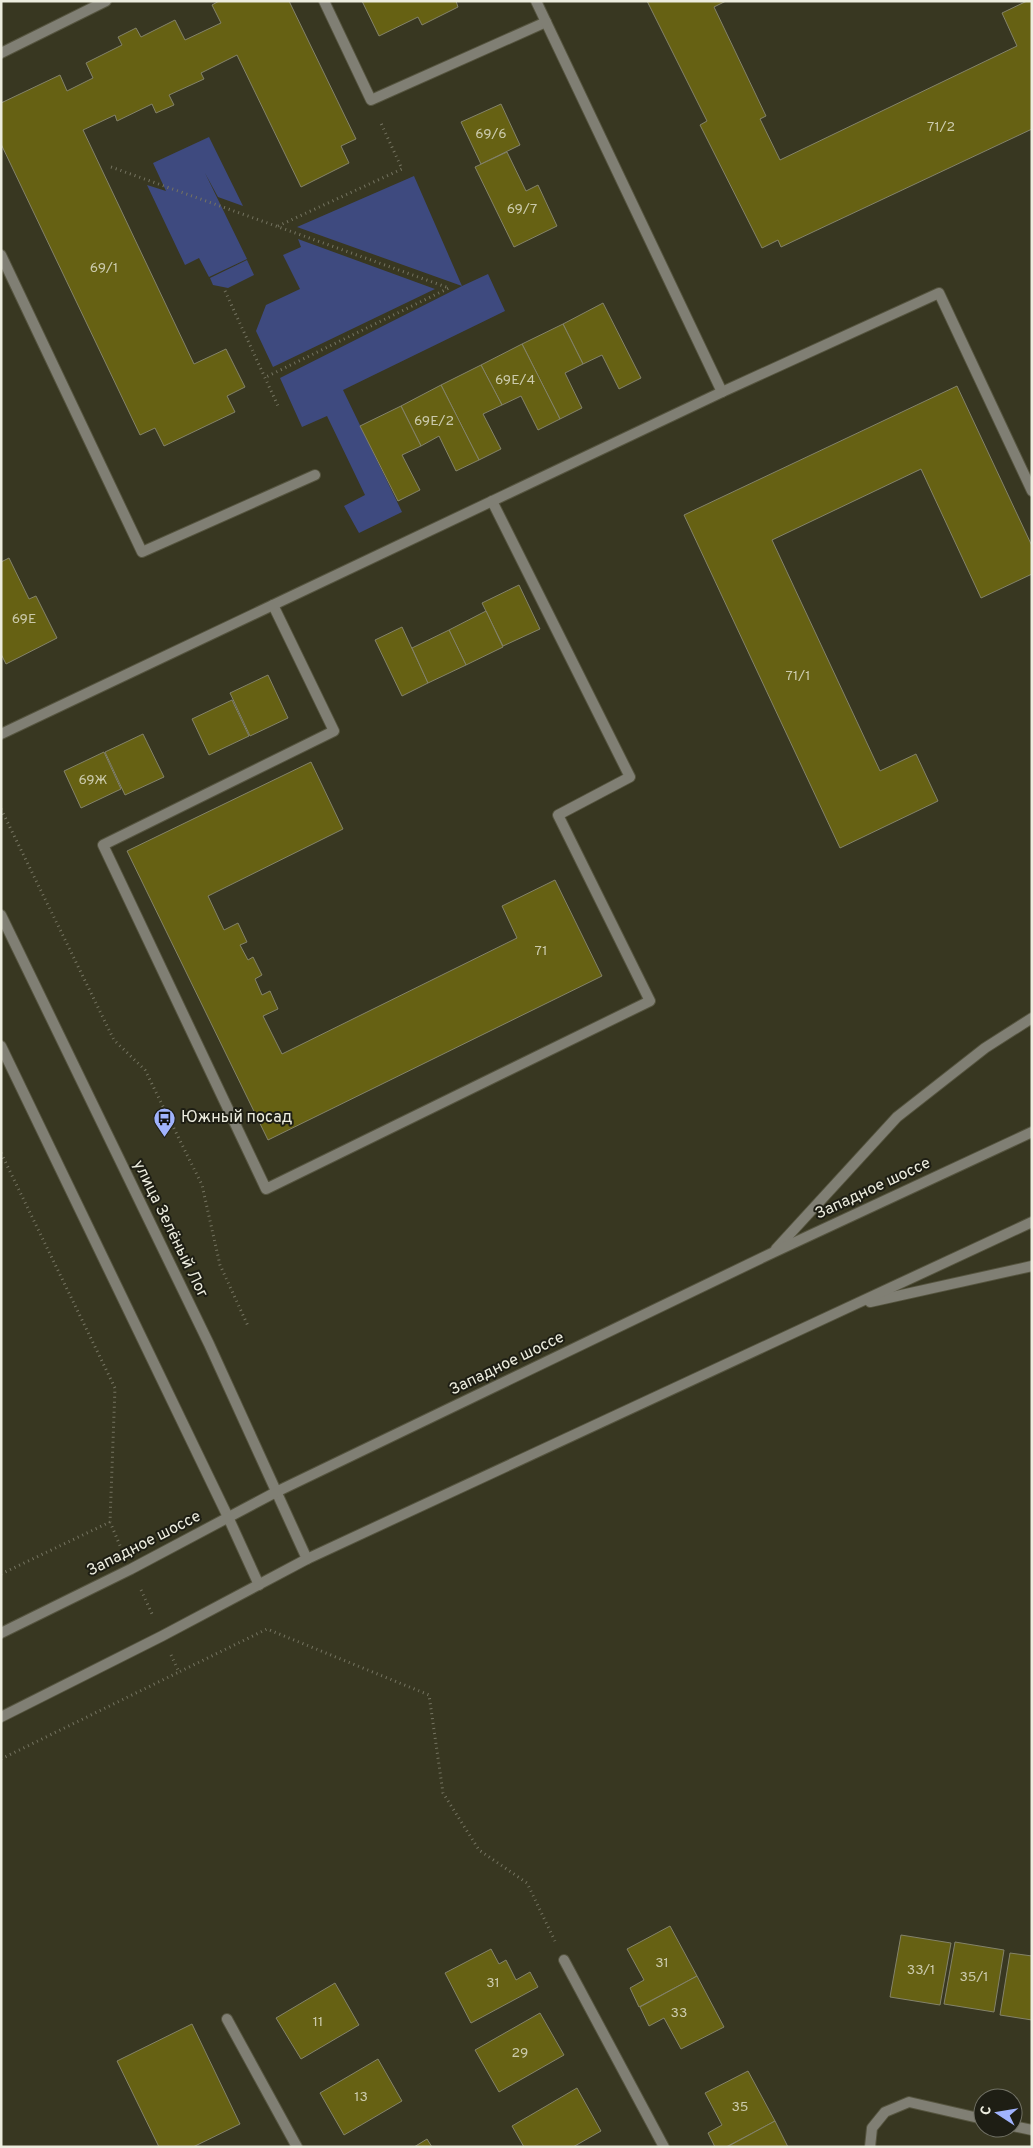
<svg xmlns="http://www.w3.org/2000/svg" width="1033" height="2148" font-family="Overpass,sans-serif">
  <style>
    .green { fill: #3e4a7f }
    .building { fill: #666113; stroke: #84836a }
    .lines { fill: none; stroke-linecap: round; stroke-linejoin: round }
    .lane-casing { stroke: #55543f; stroke-width: 12 }
    .street-casing { stroke: #55543f; stroke-width: 12 }
    .path { stroke: #757461; stroke-width: 3; stroke-dasharray: 1 4; stroke-linecap: butt }
    .lane { stroke: #807f74; stroke-width: 10 }
    .street { stroke: #807f74; stroke-width: 10 }
    .labels { text-anchor: middle; dominant-baseline: central; stroke-width: 4; stroke-linejoin: round; paint-order: stroke }
    .number-label { font-size: 14px; fill: #cbcaac }
    .poi-label { font-size: 16px; fill: #ededdf; stroke: #1e1e14; text-anchor: start }
    .street-label { font-size: 16px; fill: #ededdf; stroke: #1e1e14 }
  </style>
  <rect width="100%" height="100%" fill="#383721"/>
  <g class="green">
    <polygon points="209,137 243,206 218,197 205,173 247,259 209,277 199,258 185,265 147,185 166,191 153,163"/>
    <polygon points="414,176 462,286 488,274 505,311 343,390 402,512 359,533 344,506 365,495 327,416 302,427 280,378 462,286 297,227"/>
    <polygon points="298,239 435,289 273,367 256,331 266,305 300,289 283,255 301,247"/>
    <polygon points="247,260 254,275 228,288 213,285 210,278"/>
  </g>
  <g class="building">
    <polygon points="219,1 289,1 356,139 341,146 349,163 301,187 237,55 201,73 204,79 169,95 174,105 156,113 152,104 117,121 115,115 83,130 194,364 226,349 245,387 227,396 235,412 164,446 155,428 140,435 1,144 1,103 60,75 67,91 93,78 86,63 122,45 118,37 136,28 141,37 175,20 185,40 221,23 212,5"/>
    <polygon points="362,1 456,1 458,7 422,25 418,17 379,36"/>
    <polygon points="647,1 726,1 714,7 766,116 760,119 780,160 1017,46 1002,13 1027,1 1032,1 1032,129 781,247 778,240 762,248 700,125 707,121"/>
    <polygon points="501,104 520,145 481,164 461,122"/>
    <polygon points="507,152 526,191 538,185 557,226 514,247 475,167"/>
    <polygon points="603,303 641,378 619,389 602,355 583,364 563,324"/>
    <polygon points="563,324 583,364 565,373 582,408 560,419 522,344"/>
    <polygon points="522,344 560,419 538,430 521,396 502,405 481,365"/>
    <polygon points="481,365 502,405 483,414 501,449 479,460 441,385"/>
    <polygon points="441,385 479,460 456,471 439,436 421,446 401,406"/>
    <polygon points="957,386 1032,546 1032,574 981,598 921,469 772,540 880,771 916,754 938,801 840,848 684,515"/>
    <polygon points="401,406 421,446 402,455 420,490 398,501 360,426"/>
    <polygon points="9,558 29,599 36,596 57,638 6,664 1,654 1,562"/>
    <polygon points="519,585 540,629 503,646 482,603"/>
    <polygon points="486,611 503,647 466,665 449,630"/>
    <polygon points="402,627 428,683 402,696 375,640"/>
    <polygon points="449,630 466,665 428,683 412,648"/>
    <polygon points="268,675 288,718 250,736 230,693"/>
    <polygon points="232,700 249,736 209,755 192,719"/>
    <polygon points="143,734 164,777 125,795 105,752"/>
    <polygon points="104,752 121,789 81,808 64,771"/>
    <polygon points="311,762 343,829 208,896 224,930 238,923 247,942 240,945 248,960 253,957 262,975 255,979 262,995 270,991 278,1009 263,1016 282,1054 517,938 502,906 555,880 602,976 268,1140 127,851"/>
    <polygon points="670,1926 697,1976 639,2007 630,1988 644,1980 627,1949"/>
    <polygon points="901,1935 951,1943 940,2005 890,1997"/>
    <polygon points="955,1942 1004,1950 994,2012 944,2004"/>
    <polygon points="491,1949 499,1964 506,1960 516,1980 530,1972 538,1987 471,2023 445,1973"/>
    <polygon points="1010,1953 1032,1956 1032,2020 1000,2015"/>
    <polygon points="697,1976 724,2027 681,2049 664,2018 649,2026 640,2007"/>
    <polygon points="335,1983 359,2025 301,2059 276,2018"/>
    <polygon points="540,2013 564,2055 499,2092 475,2050"/>
    <polygon points="192,2024 240,2124 193,2147 159,2147 117,2061"/>
    <polygon points="378,2059 402,2101 344,2135 320,2093"/>
    <polygon points="748,2071 775,2121 726,2147 715,2147 708,2133 722,2125 705,2093"/>
    <polygon points="577,2088 601,2131 573,2147 524,2147 512,2126"/>
    <polygon points="775,2121 788,2147 727,2147"/>
    <polygon points="427,2139 432,2147 414,2147"/>
  </g>
  <g class="lines">
    <defs>
      <g id="lane">
        <polyline points="324,1 371,100 546,22"/>
        <polyline points="1,53 106,1"/>
        <polyline points="1,255 142,552 315,475"/>
        <polyline points="722,392 939,293 1032,491"/>
        <polyline points="273,605 334,731 103,845 266,1189 650,1001 558,815 630,777 492,501"/>
        <polyline points="1013,2126 1032,2130"/>
        <polyline points="870,2147 872,2128 885,2112 909,2102 983,2119"/>
      </g>
      <g id="street">
        <polyline points="1,734 722,392 536,1"/>
        <polyline points="1,915 209,1344 307,1559"/>
        <polyline points="1,1046 228,1517 259,1585"/>
        <polyline points="776,1249 897,1117 985,1048 1032,1018"/>
        <polyline points="870,1302 1032,1266"/>
        <polyline points="1,1633 131,1569 276,1492 772,1253 1032,1132"/>
        <polyline points="1,1717 162,1636 307,1559 1032,1222"/>
        <polyline points="564,1960 664,2147"/>
        <polyline points="227,2019 297,2147"/>
      </g>
    </defs>
    <use href="#lane" class="lane-casing"/>
    <use href="#street" class="street-casing"/>
    <g class="path">
      <polyline points="111,167 449,288 266,377"/>
      <polyline points="278,226 402,169 380,121"/>
      <polyline points="225,291 278,406"/>
      <polyline points="1,809 114,1040 145,1070 202,1185 220,1265 248,1326"/>
      <polyline points="1,1153 115,1388 110,1522 121,1548"/>
      <polyline points="1,1574 110,1522"/>
      <polyline points="141,1590 153,1616"/>
      <polyline points="171,1655 179,1672 267,1629 429,1695 443,1793 479,1850 527,1883 555,1941"/>
      <polyline points="1,1759 179,1672"/>
    </g>
    <use href="#lane" class="lane"/>
    <use href="#street" class="street"/>
  </g>
  <defs>
    <symbol id="bus-pin" viewBox="-11 -11 22 30"><path d="M0 17L-7.5 6A9.5 9.5 0 1 1 7.5 6Z" fill="#a0b3fd" stroke="#1e1e14"/><path d="M-5-6H5V4H4V6H2V4H-2V6H-4V4H-5ZM-3.5-4V0h7V-4ZM-3.5 1.2v1.5H-2V1.2ZM2 1.2v1.5H3.5V1.2Z" fill="#111"/></symbol>
  </defs>
  <g fill-rule="evenodd">
    <use href="#bus-pin" x="152" y="1106" width="25" height="34"/>
  </g>
  <g class="labels">
    <g class="number-label">
      <text x="941" y="127">71/2</text>
      <text x="491" y="134">69/6</text>
      <text x="522" y="209">69/7</text>
      <text x="104" y="268">69/1</text>
      <text x="515" y="380">69Е/4</text>
      <text x="434" y="421">69Е/2</text>
      <text x="24" y="619">69Е</text>
      <text x="798" y="676">71/1</text>
      <text x="93" y="780">69Ж</text>
      <text x="541" y="951">71</text>
      <text x="662" y="1963">31</text>
      <text x="921" y="1970">33/1</text>
      <text x="974" y="1977">35/1</text>
      <text x="493" y="1983">31</text>
      <text x="679" y="2013">33</text>
      <text x="318" y="2022">11</text>
      <text x="520" y="2053">29</text>
      <text x="361" y="2097">13</text>
      <text x="740" y="2107">35</text>
    </g>
    <g class="poi-label">
      <text x="181" y="1118">Южный посад</text>
    </g>
    <g class="street-label">
      <text transform="translate(873 1189) rotate(-25)">Западное шоссе</text>
      <text transform="translate(170 1229) rotate(64)">улица Зелёный Лог</text>
      <text transform="translate(507 1364) rotate(-26)">Западное шоссе</text>
      <text transform="translate(144 1544) rotate(-27)">Западное шоссе</text>
    </g>
  </g>
  <rect width="1033" height="2148" fill="none" stroke="#ededdf" stroke-width="5"/>
  <g transform="translate(998 2113) rotate(282)"><circle r="24" fill="#1e1e14" stroke="#717165"/>
  <path d="M0-4L9 19L0 12L-9 19Z" fill="#a0b3fd"/>
  <text y="-8" font-size="14" font-weight="bold" text-anchor="middle" fill="#ededdf">С</text>
  </g>
</svg>
